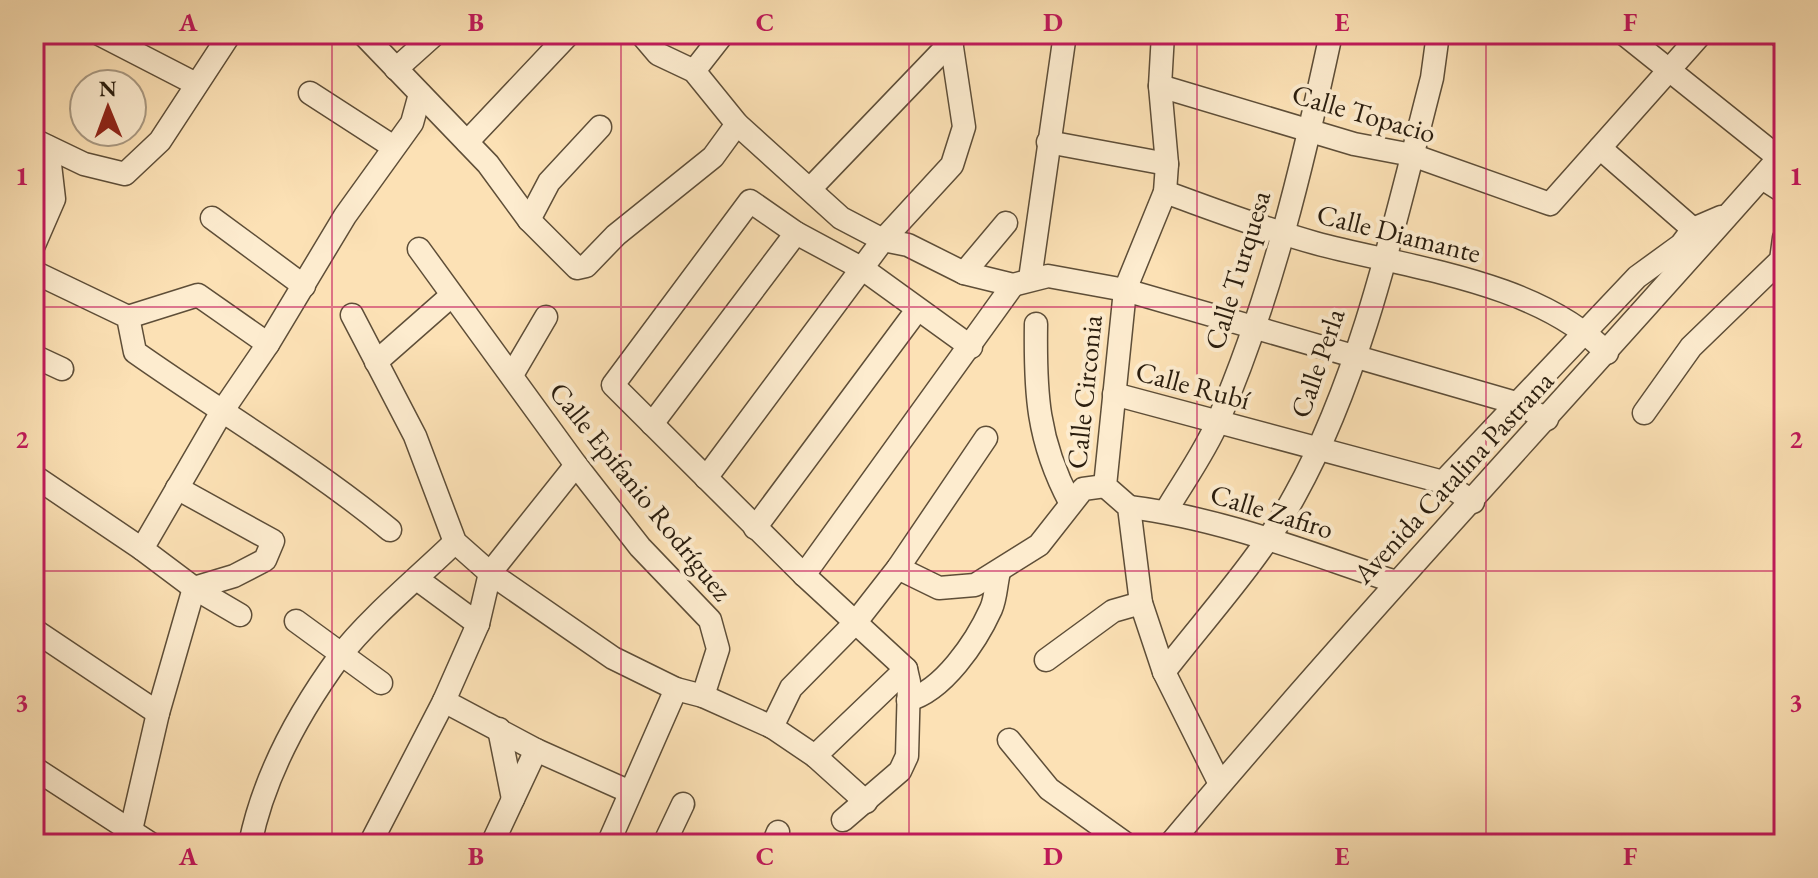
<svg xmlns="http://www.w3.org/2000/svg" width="1818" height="878" font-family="'EB Garamond',serif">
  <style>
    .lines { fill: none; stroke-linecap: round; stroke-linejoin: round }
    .minor-casing { stroke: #5e4e38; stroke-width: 25 }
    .minor { stroke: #fdeccf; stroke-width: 22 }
    .grid { fill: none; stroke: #c2185b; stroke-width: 2; stroke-opacity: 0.55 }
    .labels { text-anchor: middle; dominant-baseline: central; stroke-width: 8; stroke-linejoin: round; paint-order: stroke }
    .street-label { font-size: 28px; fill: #2a1d0e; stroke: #fdeccf }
    .neatline { fill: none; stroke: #c2185b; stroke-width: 3 }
    .grid-label { font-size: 26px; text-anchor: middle; font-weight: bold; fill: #c2185b }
  </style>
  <rect width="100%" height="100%" fill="#fce1b5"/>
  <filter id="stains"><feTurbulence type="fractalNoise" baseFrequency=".0025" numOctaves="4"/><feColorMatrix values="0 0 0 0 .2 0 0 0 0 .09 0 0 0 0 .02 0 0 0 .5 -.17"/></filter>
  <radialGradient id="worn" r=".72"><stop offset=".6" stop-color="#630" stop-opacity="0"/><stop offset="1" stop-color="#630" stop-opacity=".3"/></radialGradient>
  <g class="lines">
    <defs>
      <g id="minor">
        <polyline points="99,34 196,84"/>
        <polyline points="363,34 488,164 529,220 577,268 586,266 616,235 713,157 737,124"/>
        <polyline points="641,34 658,54 694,71 737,124 841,218 883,240 908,245 964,273 1013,285 1048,276 1125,290 1516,403 1547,419"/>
        <polyline points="1163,34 1160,86 1167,164 1165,192 1125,290 1105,486 1129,507 1141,603 1164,672 1220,784"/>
        <polyline points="1624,34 1779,158 1784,159"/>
        <polyline points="1778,34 1784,39"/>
        <polyline points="396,69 435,34"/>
        <polyline points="694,71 723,34"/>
        <polyline points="1160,86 1354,144 1412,155 1550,204 1701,34"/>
        <polyline points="310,93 392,146"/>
        <polyline points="34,140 84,164 125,174 160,141 230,34"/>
        <polyline points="467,142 569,34"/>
        <polyline points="1048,142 1167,164"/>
        <polyline points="1600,148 1693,229"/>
        <polyline points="1762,178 1784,192"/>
        <polyline points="810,189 953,40"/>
        <path d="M1165,192C1215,210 1264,229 1315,243C1408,268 1538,281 1607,353"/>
        <polyline points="212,218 304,286"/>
        <polyline points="529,220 549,182 600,127"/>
        <polyline points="34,245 54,199 48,147"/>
        <polyline points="419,249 576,465 640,547 710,620 718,649 703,696"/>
        <path d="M34,272L128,317L135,352C220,412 310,464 390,530"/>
        <polyline points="964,273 1006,223"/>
        <polyline points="1030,279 1065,34"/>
        <polyline points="352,315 415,436 455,542 490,573 613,658 676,689 703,696 772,727 815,756 866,802"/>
        <polyline points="128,317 198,295 268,344 221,413 142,549 194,588 240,615"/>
        <path d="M1036,324C1035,392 1037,440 1070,502"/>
        <polyline points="268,344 345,216 412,123 420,94"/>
        <polyline points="34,356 62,369"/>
        <polyline points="376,362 451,296"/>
        <polyline points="512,375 546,317"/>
        <polyline points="1114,394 1443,482"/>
        <polyline points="1644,413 1691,347 1781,260 1784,238"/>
        <polyline points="652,424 796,233"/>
        <polyline points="34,476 142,549"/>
        <polyline points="706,478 883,240 952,165 964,127 950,34"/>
        <polyline points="1473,502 1443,482 1637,277 1681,245 1693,229 1721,217"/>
        <path d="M1129,507C1221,518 1308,553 1396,582"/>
        <path d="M1166,511C1183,482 1205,452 1218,421C1271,299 1303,164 1331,34"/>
        <polyline points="755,528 917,310"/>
        <polyline points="898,568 939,588 975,585 1039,545 1083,489 1105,486"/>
        <polyline points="804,575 1013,285"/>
        <polyline points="417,579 478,624"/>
        <polyline points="296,621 381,683"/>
        <polyline points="34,630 158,713"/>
        <polyline points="1046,660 1113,611 1141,603"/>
        <path d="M1164,672C1208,615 1261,558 1295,495C1363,373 1397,213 1432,78L1438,34"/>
        <path d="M908,700C943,691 976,642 991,609C996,598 996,583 999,572"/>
        <polyline points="444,701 536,750 630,792"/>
        <polyline points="772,727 791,688 855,623 898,568 986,438"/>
        <polyline points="499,729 513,799"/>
        <polyline points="1009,740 1049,789 1126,844"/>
        <polyline points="815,756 906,669"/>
        <polyline points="34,768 151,844"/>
        <polyline points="843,820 900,771 907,756 909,682 906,669 804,575 613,385 750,201 796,233 863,269 971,347"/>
        <polyline points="131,830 158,713 194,588 234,576 265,560 273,541 177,488"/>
        <path d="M250,844C264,775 299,712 340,656C368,619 421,575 455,542"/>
        <polyline points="370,844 444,701 478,624 490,573 576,465"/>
        <polyline points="492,844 536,750"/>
        <polyline points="608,844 676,689"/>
        <polyline points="664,844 683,804"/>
        <polyline points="773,844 778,832"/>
        <path d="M1170,844C1368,608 1580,384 1784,152"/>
      </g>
    </defs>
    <use href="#minor" class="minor-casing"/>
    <use href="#minor" class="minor"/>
  </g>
  <path class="grid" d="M332,34V844M621,34V844M909,34V844M1197,34V844M1486,34V844M34,307H1784M34,571H1784"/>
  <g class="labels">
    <g class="street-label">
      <text transform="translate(1364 113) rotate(16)">Calle Topacio</text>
      <text transform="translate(1399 233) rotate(14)">Calle Diamante</text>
      <text transform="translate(1237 270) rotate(-73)">Calle Turquesa</text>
      <text transform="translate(1317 363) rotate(-71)">Calle Perla</text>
      <text transform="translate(1193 385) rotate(15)">Calle Rubí</text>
      <text transform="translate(1084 392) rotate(-84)">Calle Circonia</text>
      <text transform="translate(1453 477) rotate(-47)">Avenida Catalina Pastrana</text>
      <text transform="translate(641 491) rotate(51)">Calle Epifanio Rodríguez</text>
      <text transform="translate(1272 511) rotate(17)">Calle Zafiro</text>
    </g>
  </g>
  <rect width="1818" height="878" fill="none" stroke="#fce1b5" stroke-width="88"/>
  <g transform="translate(108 108) rotate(359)"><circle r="38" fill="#fdeccf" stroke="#a99982" stroke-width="2"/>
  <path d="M0-6L14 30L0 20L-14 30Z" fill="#8f2418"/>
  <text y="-12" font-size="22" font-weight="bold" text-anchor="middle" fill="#2a1d0e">N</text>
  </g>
  <rect x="44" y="44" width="1730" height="790" class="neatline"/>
  <g class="grid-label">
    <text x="188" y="31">A</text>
    <text x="476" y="31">B</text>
    <text x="765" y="31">C</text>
    <text x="1053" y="31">D</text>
    <text x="1342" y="31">E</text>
    <text x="1630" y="31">F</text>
    <text x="22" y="185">1</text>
    <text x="1796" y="185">1</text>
    <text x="22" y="448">2</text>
    <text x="1796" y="448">2</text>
    <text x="22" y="711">3</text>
    <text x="1796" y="711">3</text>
    <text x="188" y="865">A</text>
    <text x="476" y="865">B</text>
    <text x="765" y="865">C</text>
    <text x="1053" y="865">D</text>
    <text x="1342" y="865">E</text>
    <text x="1630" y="865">F</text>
  </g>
  <rect width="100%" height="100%" filter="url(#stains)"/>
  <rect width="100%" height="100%" fill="url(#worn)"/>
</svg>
